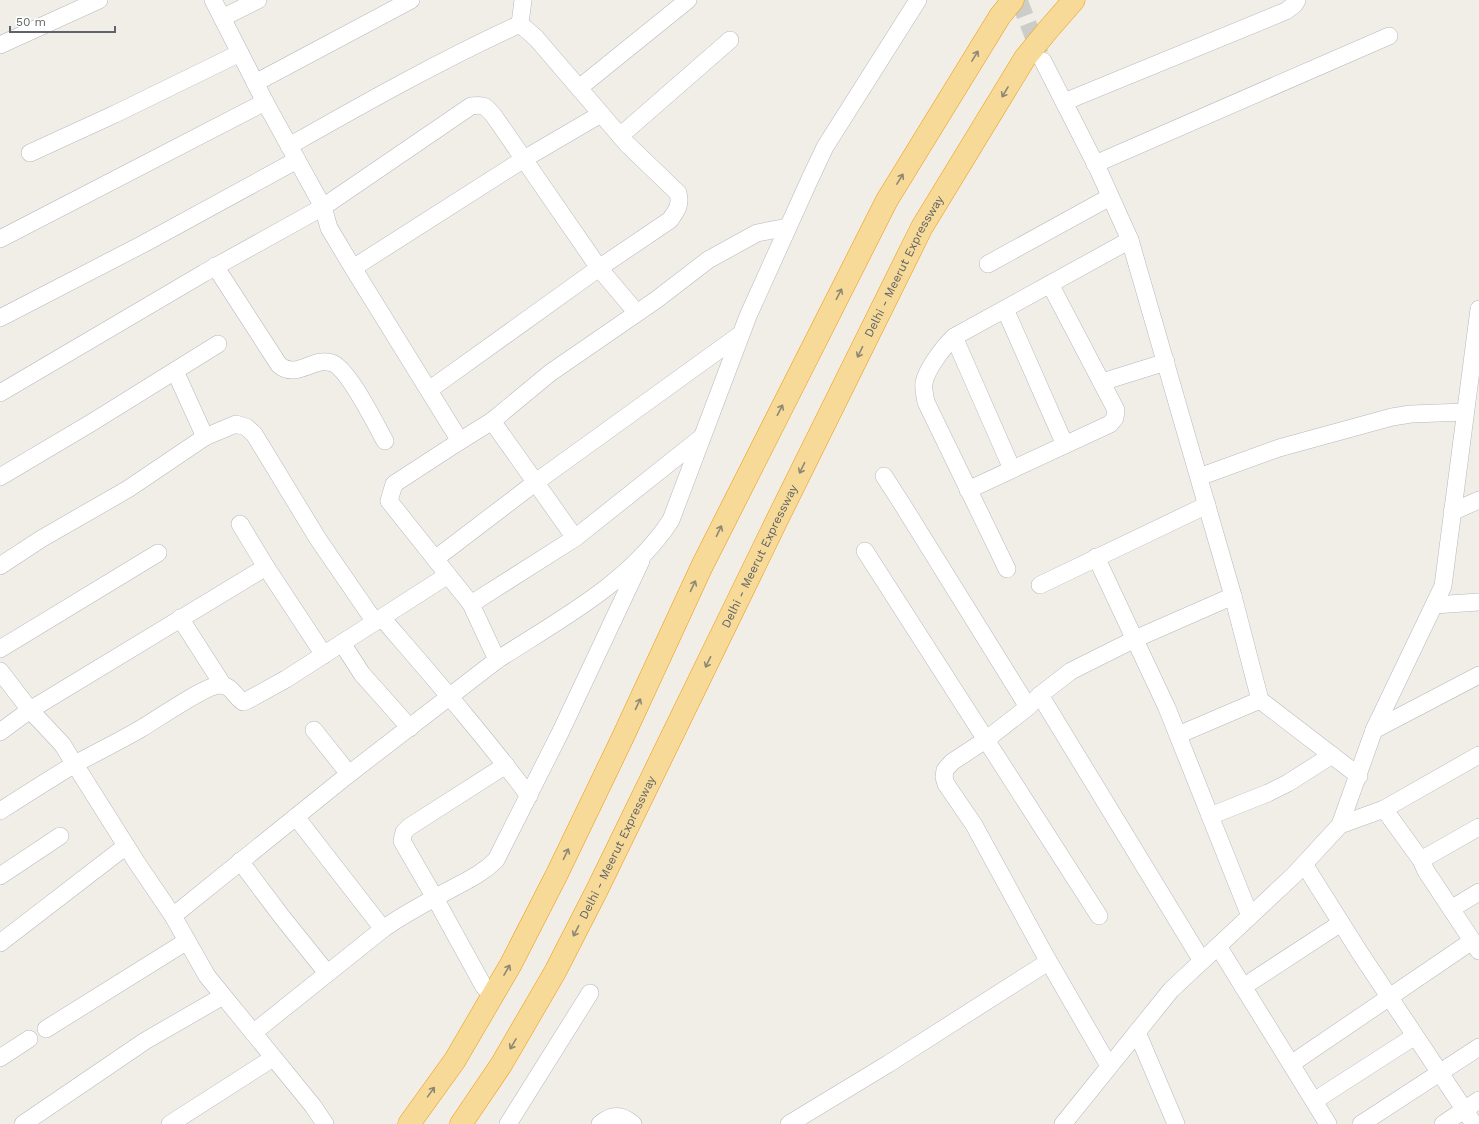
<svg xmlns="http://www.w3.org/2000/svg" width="1479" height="1124" font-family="'Work Sans',sans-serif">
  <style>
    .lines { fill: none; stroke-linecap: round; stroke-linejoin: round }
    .minor-tunnel { stroke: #ccccc8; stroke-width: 17; stroke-dasharray: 17 8; stroke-linecap: butt }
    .minor-casing { stroke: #b5b8bc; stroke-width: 18 }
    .highway-casing { stroke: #ee990b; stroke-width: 23 }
    .minor { stroke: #fff; stroke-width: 17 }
    .highway { stroke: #f8da98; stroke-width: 22 }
    .oneway { stroke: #8d8776 }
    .labels { text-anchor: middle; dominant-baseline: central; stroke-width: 4; stroke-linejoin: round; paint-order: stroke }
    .street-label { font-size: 12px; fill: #5f6468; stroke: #fff }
  </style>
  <rect width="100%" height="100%" fill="#f1eee8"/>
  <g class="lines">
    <polyline class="minor-tunnel" points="1019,0 1040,54"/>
    <defs>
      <g id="minor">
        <polyline points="222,18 258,0"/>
        <polyline points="520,24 523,0"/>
        <polyline points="0,45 99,0"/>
        <polyline points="1043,61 1098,169 1130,240 1233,596 1260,700 1359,776"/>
        <polyline points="255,83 411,0"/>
        <polyline points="579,88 688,0"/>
        <polyline points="1064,102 1286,11 1295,4 1297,0"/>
        <polyline points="620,136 730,40"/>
        <path d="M289,146C365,103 441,60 520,24L536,38L627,144L678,193C681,205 677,210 670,220L599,268L429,390"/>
        <polyline points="30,153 115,114 240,53"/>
        <polyline points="1095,164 1389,36"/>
        <polyline points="0,239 265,102"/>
        <polyline points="988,264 1110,197"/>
        <path d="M215,266L279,365C297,380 314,356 332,363C348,368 376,425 385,441"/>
        <polyline points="353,268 524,159 601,114"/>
        <polyline points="1005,309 1065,445"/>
        <polyline points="0,318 145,243 297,160"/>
        <polyline points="954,337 1012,469"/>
        <polyline points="175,371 205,437"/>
        <polyline points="1102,382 1166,362"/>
        <path d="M0,393L204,273L323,207L471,106C484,104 486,106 494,116L599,268L636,312"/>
        <polyline points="492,421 575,538"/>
        <polyline points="460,441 492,421 550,373 656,300 708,260 757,233 788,227"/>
        <polyline points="884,476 902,504 1028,707"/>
        <polyline points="0,477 91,423 218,344"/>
        <polyline points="1199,477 1279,448 1392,417 1411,414 1465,412"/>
        <polyline points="968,490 1110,424 1115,418 1116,410 1050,284"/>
        <polyline points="1452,512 1479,500"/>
        <polyline points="240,524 266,567 324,655"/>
        <polyline points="865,551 1099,916"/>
        <polyline points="1096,557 1167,708 1250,916"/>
        <polyline points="435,559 536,482 741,334"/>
        <polyline points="0,566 41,539 128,489 205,437 236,424 246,427 254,434 318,539 375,622"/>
        <path d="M1007,569L926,402C925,396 923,389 924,383C926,370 944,346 954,337L1130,240"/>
        <polyline points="1040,585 1207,505"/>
        <polyline points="471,604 575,538 702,437"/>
        <polyline points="1434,605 1479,602"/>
        <polyline points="180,618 223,685"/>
        <path d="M382,618C432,676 483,734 529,796"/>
        <polyline points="342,643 362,674 410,728"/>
        <polyline points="0,649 158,553"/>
        <path d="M497,660C559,620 630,583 671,520L748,316L809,181L825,147L918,0"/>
        <polyline points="0,671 30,710 62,744 137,863 173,916 207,976 313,1106 325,1124"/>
        <polyline points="1040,695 1202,961"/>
        <polyline points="314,730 349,774"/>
        <polyline points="1374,730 1479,675"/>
        <polyline points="0,732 30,710 266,567"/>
        <polyline points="1178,735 1260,700"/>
        <polyline points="1384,809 1479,755"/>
        <path d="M0,811C25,795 50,779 75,764C97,752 120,741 142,728C157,719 205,686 219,685C232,685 234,696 243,702L248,700L286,679L448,575"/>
        <polyline points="1210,816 1268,793 1288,783 1332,755"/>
        <polyline points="296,817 383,929"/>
        <polyline points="1340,825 1384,809 1421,860 1426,871 1479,951"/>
        <polyline points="1421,860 1479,827"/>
        <polyline points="240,861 282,917 327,973"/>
        <polyline points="1304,864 1360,953 1474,1124"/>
        <polyline points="0,876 60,836"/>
        <polyline points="1451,909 1479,892"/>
        <polyline points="173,916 349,774 497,660 471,604 389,501 394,484 460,441 353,268 329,228 323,207 265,102 213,0"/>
        <polyline points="0,943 126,846"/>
        <polyline points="1218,946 1328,1124"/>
        <polyline points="484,987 435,898 402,841 404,832 409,827 506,765"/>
        <polyline points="1243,987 1341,923"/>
        <polyline points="46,1029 187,941"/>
        <polyline points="1137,1032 1176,1124"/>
        <path d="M253,1033L383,929C405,913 431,900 455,887C470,879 484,872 496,860L561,731L641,561"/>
        <polyline points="0,1058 29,1039"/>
        <polyline points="1291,1064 1472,941"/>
        <polyline points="1109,1066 1045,955 974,825 946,784 944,777 945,770 952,762 987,739 1028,707 1040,695 1071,671 1135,639 1233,596"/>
        <polyline points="1314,1101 1415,1036"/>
        <polyline points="23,1124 145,1041 223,996"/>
        <polyline points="170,1124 273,1058"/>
        <polyline points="508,1124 590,993"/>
        <path d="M600,1124C612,1114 621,1114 633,1124"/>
        <polyline points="789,1124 888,1064 1048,962"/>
        <polyline points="1063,1124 1171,990 1294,875 1340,825 1374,730 1443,586 1479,309"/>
        <polyline points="1361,1124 1479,1047"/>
        <polyline points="1443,1124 1479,1100"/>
      </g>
      <g id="highway">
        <polyline points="409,1124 455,1060 511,964 557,874 622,739 702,566 887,200 1000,16 1013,0"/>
        <path id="s1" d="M461,1124L501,1065L555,972L597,890L777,520L922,227L1025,58L1047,31L1074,0"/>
      </g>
    </defs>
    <use href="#minor" class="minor-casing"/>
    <use href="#highway" class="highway-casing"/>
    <use href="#minor" class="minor"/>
    <use href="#highway" class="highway"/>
  </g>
  <defs><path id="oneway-shaft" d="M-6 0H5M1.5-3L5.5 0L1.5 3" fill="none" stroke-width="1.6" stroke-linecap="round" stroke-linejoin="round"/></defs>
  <g class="oneway">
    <use href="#oneway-shaft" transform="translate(975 56) rotate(-58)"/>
    <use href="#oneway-shaft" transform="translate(1005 92) rotate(121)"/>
    <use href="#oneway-shaft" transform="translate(900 179) rotate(-58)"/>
    <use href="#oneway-shaft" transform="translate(839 294) rotate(-63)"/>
    <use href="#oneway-shaft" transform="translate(860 352) rotate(116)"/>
    <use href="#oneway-shaft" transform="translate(780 410) rotate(-63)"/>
    <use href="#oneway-shaft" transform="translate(802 468) rotate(116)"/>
    <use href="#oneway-shaft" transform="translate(719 531) rotate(-64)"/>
    <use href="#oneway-shaft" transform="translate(693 586) rotate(-65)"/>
    <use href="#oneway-shaft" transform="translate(708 662) rotate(116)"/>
    <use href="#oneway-shaft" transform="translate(638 704) rotate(-65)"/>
    <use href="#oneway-shaft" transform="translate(566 854) rotate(-64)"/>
    <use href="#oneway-shaft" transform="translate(576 931) rotate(117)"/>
    <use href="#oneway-shaft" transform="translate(507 970) rotate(-60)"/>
    <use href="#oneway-shaft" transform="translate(513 1044) rotate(120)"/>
    <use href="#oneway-shaft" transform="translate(431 1092) rotate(-54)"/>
  </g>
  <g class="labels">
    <g class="street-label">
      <text stroke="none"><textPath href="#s1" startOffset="966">Delhi - Meerut Expressway</textPath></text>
      <text stroke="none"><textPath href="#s1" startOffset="642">Delhi - Meerut Expressway</textPath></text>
      <text stroke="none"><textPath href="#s1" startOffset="318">Delhi - Meerut Expressway</textPath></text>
    </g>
  </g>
  <path d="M10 26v6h105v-6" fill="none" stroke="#5f6468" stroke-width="2"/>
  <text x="16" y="26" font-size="12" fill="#5f6468" stroke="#ffffff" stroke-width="3" paint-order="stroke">50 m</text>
</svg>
